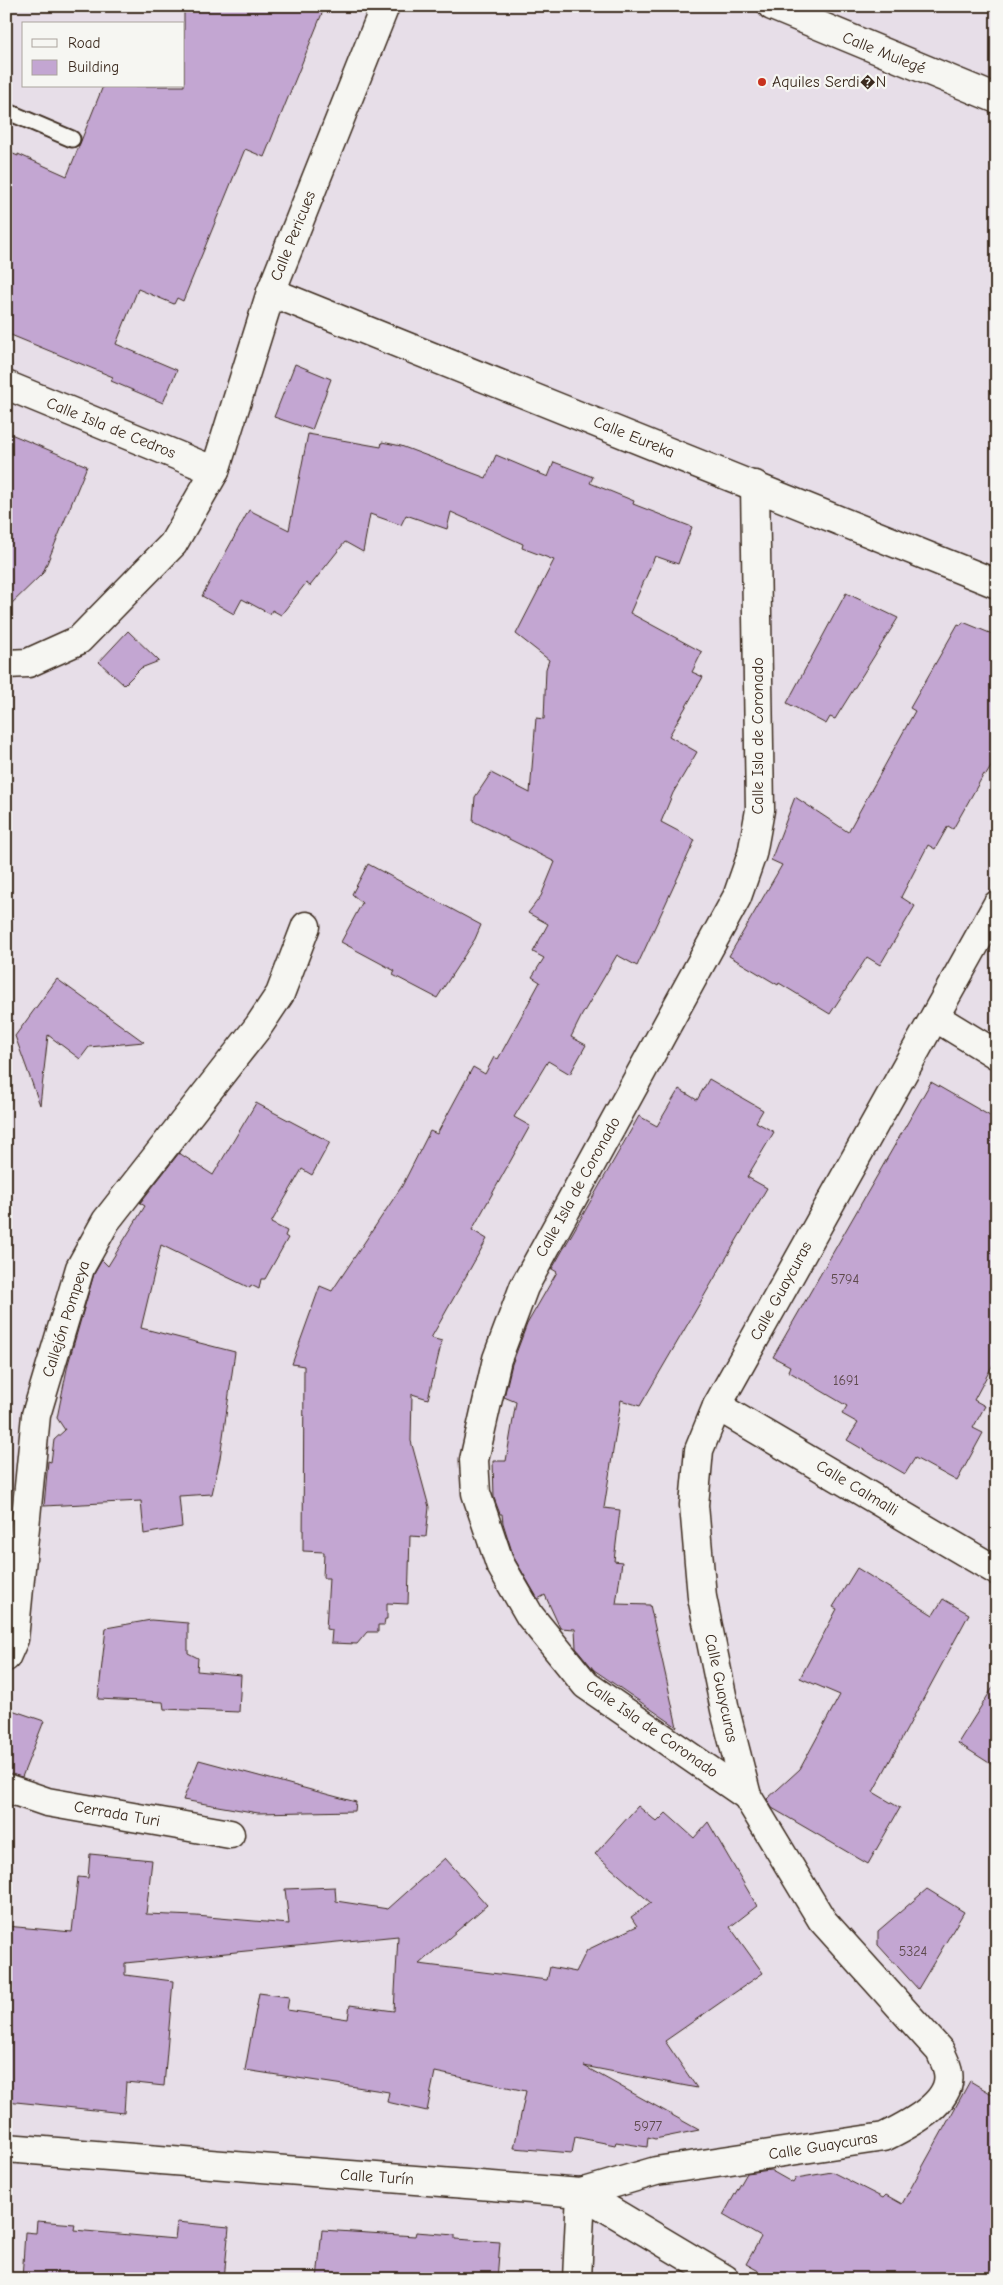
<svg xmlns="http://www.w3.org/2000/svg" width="1003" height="2285" font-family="'Comic Neue',sans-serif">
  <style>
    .building { fill: #c3a6d2; stroke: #3b2a1e }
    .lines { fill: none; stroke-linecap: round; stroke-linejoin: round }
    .service-casing { stroke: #3b2a1e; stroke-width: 19 }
    .minor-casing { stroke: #3b2a1e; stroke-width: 31 }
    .tertiary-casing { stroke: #3b2a1e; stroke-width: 31 }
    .service { stroke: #f6f6f2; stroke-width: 15 }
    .minor { stroke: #f6f6f2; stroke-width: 28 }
    .tertiary { stroke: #f6f6f2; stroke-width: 28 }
    .poi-dot { fill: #c8321e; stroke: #f6f6f2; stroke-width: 2 }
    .labels { text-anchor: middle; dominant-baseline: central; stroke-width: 4.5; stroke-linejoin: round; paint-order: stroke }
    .number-label { font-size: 14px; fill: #5d494b }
    .street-label { font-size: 16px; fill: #3b2a1e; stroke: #f6f6f2 }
    .poi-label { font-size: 16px; fill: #3b2a1e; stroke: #f6f6f2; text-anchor: start }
  </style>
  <rect width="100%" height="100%" fill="#e7dee8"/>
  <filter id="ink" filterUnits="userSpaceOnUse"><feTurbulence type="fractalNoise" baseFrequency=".02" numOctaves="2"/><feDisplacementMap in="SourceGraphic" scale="10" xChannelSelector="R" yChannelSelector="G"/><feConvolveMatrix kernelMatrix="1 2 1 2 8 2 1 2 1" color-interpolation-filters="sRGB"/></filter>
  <g filter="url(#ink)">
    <g class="building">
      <polygon points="184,6 325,6 264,157 245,149 183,301 177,298 174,304 138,289 116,344 177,370 163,403 111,381 113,377 6,333 6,151 18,156 18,154 67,176 103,86 184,86"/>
      <polygon points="295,364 331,379 312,430 274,417"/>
      <polygon points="6,432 87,466 43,573 6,609"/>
      <polygon points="308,434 381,447 382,442 401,446 486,478 496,455 548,477 554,462 593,477 590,483 634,501 633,504 692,527 678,564 655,556 630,613 702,652 692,672 703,677 669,736 697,752 673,793 661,822 695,840 637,966 617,955 582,1015 571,1037 586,1045 570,1074 548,1061 514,1117 530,1126 472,1230 487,1239 431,1338 442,1341 428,1399 412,1394 411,1441 429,1507 426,1537 410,1536 408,1604 387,1603 387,1619 385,1619 384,1625 378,1625 378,1632 367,1632 357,1644 331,1643 332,1630 326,1629 329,1578 323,1578 324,1552 303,1551 304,1366 292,1364 320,1286 332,1291 402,1186 430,1131 437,1134 473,1067 485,1074 494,1057 498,1059 540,982 532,977 544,958 533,952 548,924 528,913 541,896 555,862 473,821 475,797 491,773 530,793 536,718 544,719 546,669 549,660 516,634 554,560 522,548 523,544 451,512 447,529 406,515 401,525 370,514 363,552 345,542 310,586 306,583 281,615 272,610 270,614 242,599 234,614 202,596 249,510 289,530"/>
      <polygon points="846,593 898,618 835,719 830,717 826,724 787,703"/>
      <polygon points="963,622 997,636 997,757 986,775 984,774 953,829 948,826 935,849 928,845 901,897 915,906 880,965 867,957 830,1014 779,983 778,985 729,956 782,865 771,860 795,797 848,832 915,711 910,708 958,624 961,625"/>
      <polygon points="128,631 159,661 141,668 124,685 99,662"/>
      <polygon points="368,864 481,925 475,939 437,998 393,975 395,971 341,942 362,903 352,894"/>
      <polygon points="57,979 144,1042 89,1047 80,1059 48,1035 40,1105 15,1036"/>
      <polygon points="709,1079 763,1110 756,1122 774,1132 747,1177 767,1188 640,1406 621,1400 604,1508 620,1510 614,1561 622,1562 616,1604 650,1605 677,1727 594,1670 576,1648 575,1629 560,1628 545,1595 538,1599 514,1558 503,1523 502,1514 500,1514 494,1498 493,1461 506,1461 516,1402 504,1397 512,1364 527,1324 557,1272 552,1269 639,1116 657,1126 679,1089 697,1100"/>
      <polygon points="931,1082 997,1120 997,1357 974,1400 985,1406 973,1428 983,1433 957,1481 915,1458 905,1474 847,1440 858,1423 842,1414 847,1406 788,1371 790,1366 773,1357"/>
      <polygon points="256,1103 330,1142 312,1175 302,1169 271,1223 287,1231 285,1236 288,1238 265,1279 261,1279 259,1289 251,1285 250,1288 161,1245 141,1328 235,1352 220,1458 212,1494 179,1496 182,1527 144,1534 141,1501 44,1506 48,1461 51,1462 54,1440 65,1430 57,1418 68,1364 94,1274 102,1260 108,1266 145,1206 140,1203 179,1153 213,1175"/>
      <polygon points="857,1568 933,1615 943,1599 969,1614 873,1792 900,1808 868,1864 772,1808 767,1799 800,1769 840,1695 800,1678 837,1609 833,1607"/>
      <polygon points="151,1620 188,1623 188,1653 198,1658 197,1671 241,1675 239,1712 164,1709 163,1702 98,1699 106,1628"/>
      <polygon points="997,1681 997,1768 958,1743"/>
      <polygon points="6,1708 44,1721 22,1777 6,1773"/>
      <polygon points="199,1760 356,1802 355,1811 258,1813 183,1800"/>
      <polygon points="638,1806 657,1822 666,1813 694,1838 708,1822 757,1906 730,1927 763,1973 665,2041 697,2088 584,2066 699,2130 655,2139 648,2137 647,2147 616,2142 615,2145 575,2137 572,2153 514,2148 526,2091 435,2072 427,2111 387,2102 389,2092 245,2070 259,1993 289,1997 287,2010 348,2019 350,2005 394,2011 398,1936 125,1963 125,1975 173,1981 164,2086 126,2082 124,2113 6,2101 10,2035 6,2035 6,1926 72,1932 78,1877 88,1878 90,1854 152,1860 146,1914 196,1916 289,1924 285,1889 335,1887 336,1901 388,1909 445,1858 487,1905 419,1964 547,1980 550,1967 576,1972 587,1950 637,1926 631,1917 651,1903 595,1854"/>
      <polygon points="927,1889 964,1912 918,1989 878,1945 878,1931"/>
      <polygon points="970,2081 997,2097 997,2279 773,2279 746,2264 761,2237 723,2215 747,2173 770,2170 793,2183 796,2178 832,2172 883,2198 886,2195 902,2204"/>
      <polygon points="37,2221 75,2224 74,2230 175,2239 177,2222 229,2227 224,2279 22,2279 25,2232 36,2233"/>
      <polygon points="322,2230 415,2236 416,2232 455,2235 455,2239 500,2242 497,2279 317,2279"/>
    </g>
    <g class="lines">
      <defs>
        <polyline id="service" points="6,111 72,139"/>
        <g id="minor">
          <polyline points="271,292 997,584"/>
          <polyline points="6,385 215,471"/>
          <polyline points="6,664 28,663 79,640 173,544 215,471 271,292 385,6"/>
          <polyline points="935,1017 997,1055"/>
          <polyline points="717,1406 997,1571"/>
          <polyline points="6,1657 14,1639 36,1415 80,1268 106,1221 258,1027 280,994 306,926"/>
          <polyline points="6,1788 47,1802 230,1834"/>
          <polyline points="747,1796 586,1685 530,1616 500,1564 476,1493 474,1460 497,1359 524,1287 737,897 752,854 760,810 755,485"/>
          <polyline points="6,2148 581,2193 725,2279"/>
        </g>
        <g id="tertiary">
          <polyline points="772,6 997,99"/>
          <path d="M577,2279L581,2193L656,2171L884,2137C906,2126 954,2103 948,2072C947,2065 943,2058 940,2051L822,1920L747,1796L725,1710L702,1597L694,1505L699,1450L717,1406L997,905"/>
        </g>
      </defs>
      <use href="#service" class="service-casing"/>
      <use href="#minor" class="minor-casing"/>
      <use href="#tertiary" class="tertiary-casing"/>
      <use href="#service" class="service"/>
      <use href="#minor" class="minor"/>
      <use href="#tertiary" class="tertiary"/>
    </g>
  </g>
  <circle class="poi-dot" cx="762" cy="82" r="5"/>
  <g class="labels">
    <g class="number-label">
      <text x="845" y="1279">5794</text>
      <text x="846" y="1380">1691</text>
      <text x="913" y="1951">5324</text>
      <text x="648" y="2126">5977</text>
    </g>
    <g class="street-label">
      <text transform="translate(884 53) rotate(22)">Calle Mulegé</text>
      <text transform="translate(293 236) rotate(-68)">Calle Pericues</text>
      <text transform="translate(111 428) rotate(22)">Calle Isla de Cedros</text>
      <text transform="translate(634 437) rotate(22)">Calle Eureka</text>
      <text transform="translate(758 736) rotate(-90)">Calle Isla de Coronado</text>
      <text transform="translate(578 1187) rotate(-61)">Calle Isla de Coronado</text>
      <text transform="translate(781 1291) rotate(-61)">Calle Guaycuras</text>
      <text transform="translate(66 1319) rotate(-72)">Callejón Pompeya</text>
      <text transform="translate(857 1488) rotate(31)">Calle Calmalli</text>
      <text transform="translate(721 1688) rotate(78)">Calle Guaycuras</text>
      <text transform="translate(652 1729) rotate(35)">Calle Isla de Coronado</text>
      <text transform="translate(117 1814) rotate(10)">Cerrada Turi</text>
      <text transform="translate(823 2146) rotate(-9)">Calle Guaycuras</text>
      <text transform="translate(377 2177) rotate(4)">Calle Turín</text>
    </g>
    <g class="poi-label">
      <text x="772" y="82">Aquiles Serdi�N</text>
    </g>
  </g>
  <rect width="1003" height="2285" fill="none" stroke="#f6f6f2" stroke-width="25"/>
  <rect x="12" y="12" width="978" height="2260" fill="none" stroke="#3b2a1e" stroke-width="2" filter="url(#ink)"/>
  <rect x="22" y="22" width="162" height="65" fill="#f6f6f2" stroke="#aba49d"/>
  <rect x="32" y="39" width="25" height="8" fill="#f6f6f2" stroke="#aba49d"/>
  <text x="68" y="48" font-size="15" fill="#3b2a1e">Road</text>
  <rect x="32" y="60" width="25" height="15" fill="#c3a6d2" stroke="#aba49d"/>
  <text x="68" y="72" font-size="15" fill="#3b2a1e">Building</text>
</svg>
